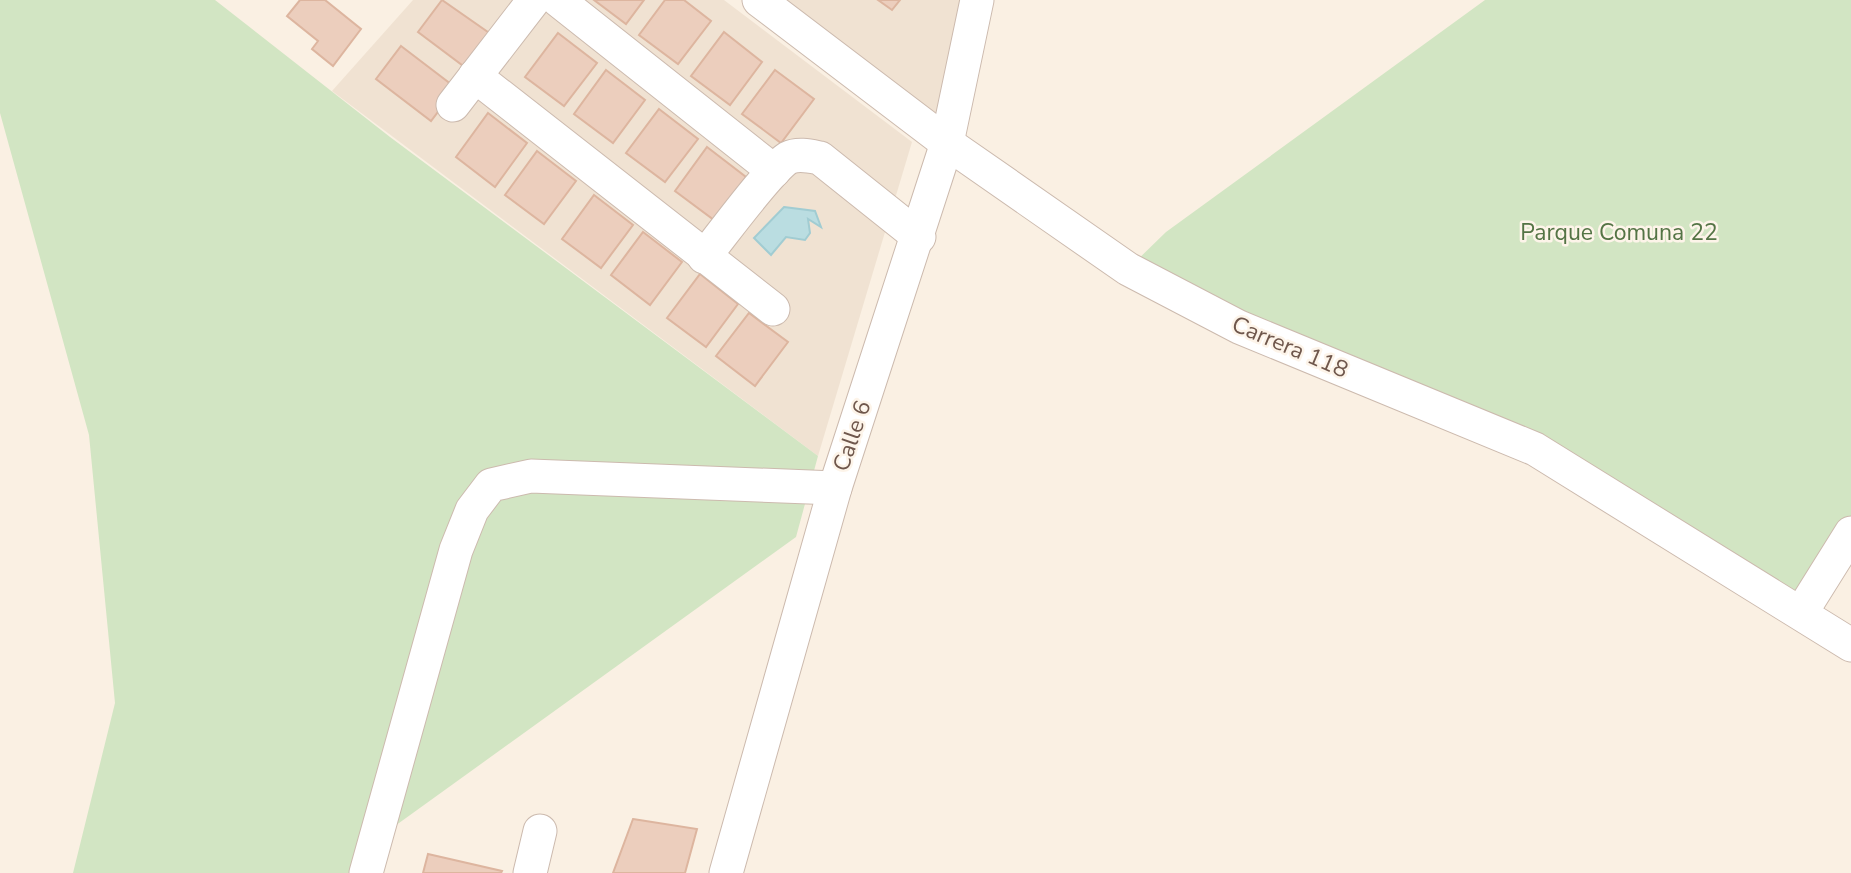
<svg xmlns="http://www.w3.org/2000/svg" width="1851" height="873" font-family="'Nunito Sans',sans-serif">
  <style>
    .residential { fill: #f0e2d2 }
    .green { fill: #d2e5c3 }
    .water { fill: #badde1; stroke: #a1ccd2; stroke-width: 2 }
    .building { fill: #eccebd; stroke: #ddb59f; stroke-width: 2 }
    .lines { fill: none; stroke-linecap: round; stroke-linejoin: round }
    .minor-casing { stroke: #ccbaae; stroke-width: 35 }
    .minor { stroke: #fff; stroke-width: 33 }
    .labels { text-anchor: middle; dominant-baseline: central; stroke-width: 5; stroke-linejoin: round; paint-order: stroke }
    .park-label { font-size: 23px; fill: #547445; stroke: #fdf4e9 }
    .street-label { font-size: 23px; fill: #6f574c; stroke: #fdf4e9 }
  </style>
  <rect width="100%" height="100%" fill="#faf0e3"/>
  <g class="residential">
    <polygon points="413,0 724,0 912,142 818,456 332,91"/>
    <polygon points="759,0 977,0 947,143"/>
  </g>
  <g class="green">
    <polygon points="0,0 215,0 390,137 818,456 796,537 381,836 372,873 73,873 115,703 89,435 0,113"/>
    <polygon points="1485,0 1851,0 1851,533 1801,613 1535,449 1128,269 1166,232"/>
  </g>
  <polygon class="water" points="784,207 815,211 821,227 808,219 810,233 805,240 786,237 771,255 754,238"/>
  <g class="building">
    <polygon points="300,0 325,0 361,29 333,66 312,49 318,41 287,16"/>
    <polygon points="442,0 495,37 470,71 418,32"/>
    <polygon points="594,0 644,0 626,24"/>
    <polygon points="665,0 684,0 711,21 678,64 639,35"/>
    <polygon points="878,0 900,0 892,10"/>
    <polygon points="724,32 762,62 730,105 691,76"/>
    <polygon points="558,33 597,63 564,106 525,77"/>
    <polygon points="401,46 456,88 431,121 376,79"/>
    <polygon points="606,70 645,100 613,143 574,114"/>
    <polygon points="775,70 814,99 781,143 742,114"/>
    <polygon points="659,109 698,139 665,182 626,153"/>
    <polygon points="488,113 527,143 495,187 456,157"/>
    <polygon points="707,147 746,177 714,220 675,191"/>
    <polygon points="537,151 576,181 544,224 505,195"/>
    <polygon points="594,195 633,225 601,268 562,239"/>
    <polygon points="643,232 682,262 650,305 611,275"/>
    <polygon points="700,274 738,304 706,347 667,318"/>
    <polygon points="749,313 788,342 755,386 716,356"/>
    <polygon points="633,819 697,829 685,873 613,873"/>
    <polygon points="428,854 502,871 501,873 423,873"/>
  </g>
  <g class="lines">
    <defs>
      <g id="minor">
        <polyline points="558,0 774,171"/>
        <polyline points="759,0 947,143 1128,269 1239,327 1535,449 1851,645"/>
        <polyline points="475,76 773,309"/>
        <polyline points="453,105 534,0"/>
        <path d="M704,257C722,235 768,171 788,158C798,153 810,156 820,158L919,237"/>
        <polyline points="1801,613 1851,533"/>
        <polyline points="366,873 456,550 472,510 491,485 531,476 835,488"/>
        <polyline points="530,873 540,831"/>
        <polyline points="726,873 835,488 947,143 977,0"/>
      </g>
    </defs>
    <use href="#minor" class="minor-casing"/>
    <use href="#minor" class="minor"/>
  </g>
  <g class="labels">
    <g class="park-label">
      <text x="1619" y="232">Parque Comuna 22</text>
    </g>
    <g class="street-label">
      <text transform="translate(1290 347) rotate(23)">Carrera 118</text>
      <text transform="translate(852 436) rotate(-71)">Calle 6</text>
    </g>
  </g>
</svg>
